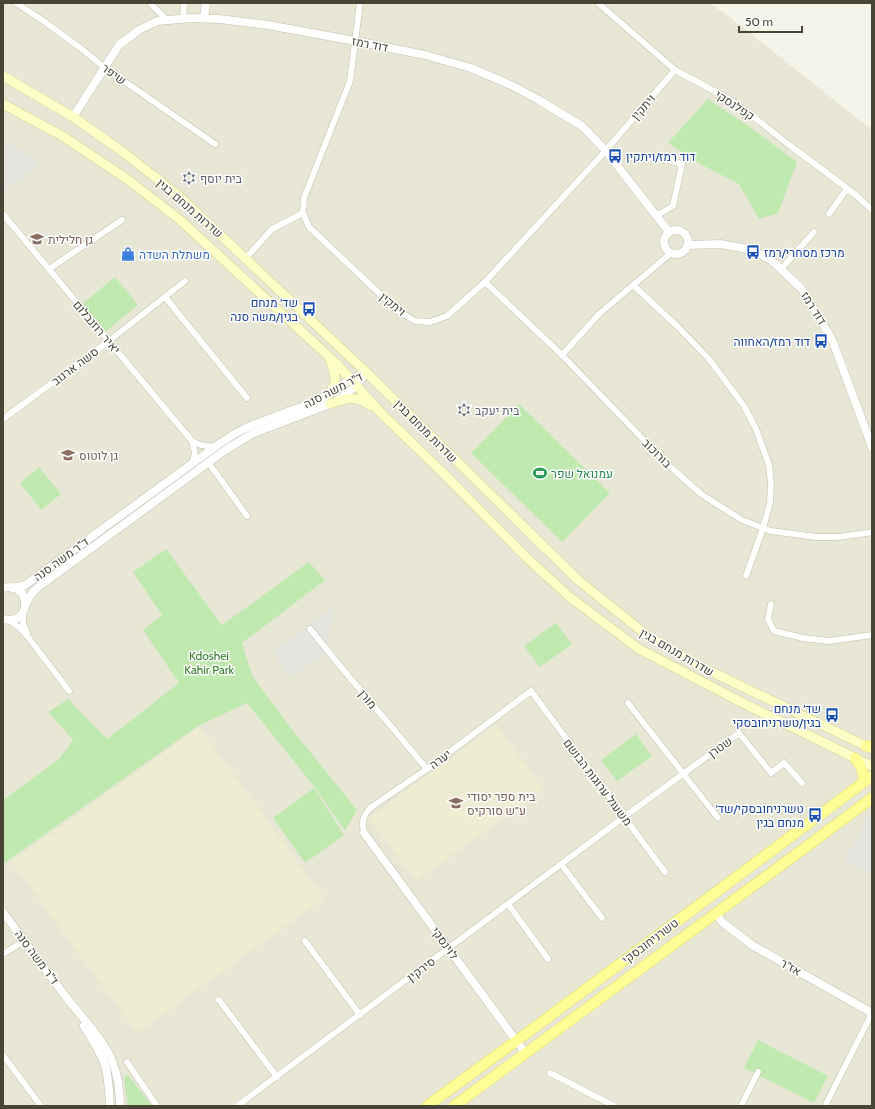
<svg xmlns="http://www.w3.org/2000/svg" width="875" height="1109" font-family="Cabin,Heebo,sans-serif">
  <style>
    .residential { fill: #e8e7d6 }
    .education { fill: #eeedd1 }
    .green { fill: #c0e9b0 }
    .parking { fill: #e5e5e0 }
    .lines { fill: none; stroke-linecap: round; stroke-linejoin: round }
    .minor-casing { stroke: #c0beaa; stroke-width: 7 }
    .tertiary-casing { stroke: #c0beaa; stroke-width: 9 }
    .secondary-casing { stroke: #d2d194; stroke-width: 10 }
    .primary-casing { stroke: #e6e164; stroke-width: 11 }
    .minor { stroke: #fff; stroke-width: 6 }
    .tertiary { stroke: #fff; stroke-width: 8 }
    .secondary { stroke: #feffc7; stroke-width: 9 }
    .primary { stroke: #fffd96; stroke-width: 10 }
    .labels { text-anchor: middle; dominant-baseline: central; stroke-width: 3; stroke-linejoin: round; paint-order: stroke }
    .street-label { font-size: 12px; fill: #484536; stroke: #fff }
    .transit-label { font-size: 12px; fill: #164399; stroke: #fff; text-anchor: end }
    .worship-label { font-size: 12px; fill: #5b616d; stroke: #fff; text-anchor: start }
    .education-label { font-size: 12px; fill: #785e54; stroke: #fff; text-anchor: start }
    .shop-label { font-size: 12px; fill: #366cbe; stroke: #fff; text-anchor: start }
    .leisure-label { font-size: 12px; fill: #27864d; stroke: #fff; text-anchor: start }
    .park-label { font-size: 12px; fill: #327b28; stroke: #fff }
  </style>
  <rect width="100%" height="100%" fill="#f4f4e8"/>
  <polygon class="residential" points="3,3 709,3 727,15 872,130 872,1106 3,1106"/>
  <g class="education">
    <polygon points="496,725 543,789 416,881 369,818"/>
    <polygon points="199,727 324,898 137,1033 12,862"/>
  </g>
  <g class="green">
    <polygon points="708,99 753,129 797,162 778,213 759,219 739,184 702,165 668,143"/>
    <polygon points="115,277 138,305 105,332 82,304"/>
    <polygon points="519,404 610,493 562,542 471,453"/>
    <polygon points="39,467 61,494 41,510 20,483"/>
    <polygon points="166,549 222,625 309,562 325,580 242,643 252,675 290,727 357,810 345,831 313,785 247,703 198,726 3,864 3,800 59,759 73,740 48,712 68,699 107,739 179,683 143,630 162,615 133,572"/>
    <polygon points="556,623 572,644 540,667 524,646"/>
    <polygon points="636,734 652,756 617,781 601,760"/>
    <polygon points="314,788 344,835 305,863 273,818"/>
    <polygon points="758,1040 828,1076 814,1103 744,1068"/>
    <polygon points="127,1074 152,1106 128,1106 124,1079"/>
  </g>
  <g class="parking">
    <polygon points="3,140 33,158 38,167 3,192"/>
    <polygon points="331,609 333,611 325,654 291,677 272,652"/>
    <polygon points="872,810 872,875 844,861"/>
  </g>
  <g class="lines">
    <defs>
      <g id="minor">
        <polyline points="16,3 45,22 83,50 105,68 215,144"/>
        <polyline points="150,3 167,20"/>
        <polyline points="360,3 350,81 304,198 303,213 309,227 398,311 415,321 430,322 447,316 485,282 600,157 675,70"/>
        <polyline points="598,3 675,70 729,99 759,121 789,145 827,173 857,196 872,210"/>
        <polyline points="183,18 184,3"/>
        <path d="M3,214L192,441C200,446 206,447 215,446"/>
        <polyline points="829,214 847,189"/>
        <polyline points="656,216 673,206 682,164 664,159"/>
        <polyline points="246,258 272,229 303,213"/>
        <polyline points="49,269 122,220"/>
        <polyline points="781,269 814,232"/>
        <polyline points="485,282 562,355 665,462 701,494 742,520 771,531 817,537 838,537 867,533 872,532"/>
        <polyline points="633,285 678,327 709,359 744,406 756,429 769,465 771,484 770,503 763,528 746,576"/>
        <polyline points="165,297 247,398"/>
        <polyline points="562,355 599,314 671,253"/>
        <polyline points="3,419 109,341 185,281"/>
        <polyline points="208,462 247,516"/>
        <polyline points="192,464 195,453 192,441"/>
        <polyline points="771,604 768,619 774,631 803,638 829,641 872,635"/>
        <polyline points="23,613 23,623 27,633"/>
        <polyline points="10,621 20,628 28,637 69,691"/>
        <polyline points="310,629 341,667 427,769"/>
        <polyline points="628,703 718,818"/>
        <path d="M364,833C362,821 362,818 370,808L427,769L531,691L665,872"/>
        <polyline points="561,864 602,918"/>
        <polyline points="508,904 548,959"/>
        <polyline points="305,941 360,1015"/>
        <polyline points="3,954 24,941"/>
        <polyline points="219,1000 277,1077"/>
        <polyline points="3,1055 41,1106"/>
        <polyline points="127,1062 157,1106"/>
        <polyline points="550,1073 614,1106"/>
        <polyline points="237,1106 624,817 739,733 771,773 784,763 802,783"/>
        <polyline points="741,1106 758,1072"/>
        <polyline points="825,1106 872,1013"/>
      </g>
      <g id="tertiary">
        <polyline points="204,18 206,3"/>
        <polyline points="73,117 119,45 139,30 157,21 191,18 219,19 268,25 355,41 425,55 471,68 513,86 537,99 582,126 605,150 669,232"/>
        <circle cx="676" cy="242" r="12"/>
        <polyline points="688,245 720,244 743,248 760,254 771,260 801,288 827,331 833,342 872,447"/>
        <path d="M3,588C32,580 33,627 3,619"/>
        <polyline points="13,588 25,585 31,581 219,444 236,433 250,426 314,402 325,397 336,390 351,379 366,372"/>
        <polyline points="26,604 30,596 37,588 224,451 240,441 254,433 330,404 341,398 357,385 366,372"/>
        <polyline points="364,833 526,1054"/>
        <path d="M3,912C25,942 47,972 70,1002C85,1021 103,1039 112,1061C118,1075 120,1091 120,1106"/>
        <polyline points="716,913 722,922 752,945 872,1013"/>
        <path d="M84,1026C91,1038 100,1051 105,1065C109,1078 109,1093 110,1106"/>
      </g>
      <g id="secondary">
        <polyline points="3,76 73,117 123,152 179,196 366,372 579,581 649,637 706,669 872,749"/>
        <polyline points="3,104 64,137 127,179 180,220 337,364 381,413 444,474 528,559 571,598 639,649 741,702 855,758 872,766"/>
        <path d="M328,395C339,381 335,374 330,359"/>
        <path d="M330,404C347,398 355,395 371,406"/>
      </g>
      <g id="primary">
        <polyline points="866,746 872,747"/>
        <path d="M855,758C862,767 863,771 864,782"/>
        <polyline points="427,1106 527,1033 872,776"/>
        <polyline points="454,1106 806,847 872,798"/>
      </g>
    </defs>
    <use href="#minor" class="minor-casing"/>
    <use href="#tertiary" class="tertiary-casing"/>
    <use href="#secondary" class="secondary-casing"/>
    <use href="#primary" class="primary-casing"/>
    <use href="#minor" class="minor"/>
    <use href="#tertiary" class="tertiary"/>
    <use href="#secondary" class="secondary"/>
    <use href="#primary" class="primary"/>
  </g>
  <defs>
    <symbol id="bus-bare" viewBox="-9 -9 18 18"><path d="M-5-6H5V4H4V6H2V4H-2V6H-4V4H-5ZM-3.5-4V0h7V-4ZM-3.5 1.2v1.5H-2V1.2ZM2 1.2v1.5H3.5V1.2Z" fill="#1a4fb4" stroke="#fff" stroke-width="2.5" paint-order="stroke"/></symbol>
    <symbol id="synagogue-bare" viewBox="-9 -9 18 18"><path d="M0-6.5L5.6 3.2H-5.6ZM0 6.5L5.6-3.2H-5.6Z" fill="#6b7280" stroke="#fff" stroke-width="2.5" paint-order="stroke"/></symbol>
    <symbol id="school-bare" viewBox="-9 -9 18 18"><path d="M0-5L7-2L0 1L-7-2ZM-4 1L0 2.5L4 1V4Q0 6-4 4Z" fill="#8d6e63" stroke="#fff" stroke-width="2.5" paint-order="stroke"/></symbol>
    <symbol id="shop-bare" viewBox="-9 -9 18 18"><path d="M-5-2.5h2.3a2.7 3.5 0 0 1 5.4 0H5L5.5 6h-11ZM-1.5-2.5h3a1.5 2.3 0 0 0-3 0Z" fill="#3f7fe0" stroke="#fff" stroke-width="2.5" paint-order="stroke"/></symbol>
    <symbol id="stadium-bare" viewBox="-9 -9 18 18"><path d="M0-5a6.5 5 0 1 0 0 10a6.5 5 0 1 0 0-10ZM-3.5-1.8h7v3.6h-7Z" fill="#2e9e5b" stroke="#fff" stroke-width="2.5" paint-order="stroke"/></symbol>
  </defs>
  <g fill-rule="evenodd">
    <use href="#bus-bare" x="605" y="146" width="20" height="20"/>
    <use href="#synagogue-bare" x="179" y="168" width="20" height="20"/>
    <use href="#school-bare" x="27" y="229" width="20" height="20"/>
    <use href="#bus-bare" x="743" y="242" width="20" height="20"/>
    <use href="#shop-bare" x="118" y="244" width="20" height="20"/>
    <use href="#bus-bare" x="299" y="299" width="20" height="20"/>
    <use href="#bus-bare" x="811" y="331" width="20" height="20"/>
    <use href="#synagogue-bare" x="454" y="400" width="20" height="20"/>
    <use href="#school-bare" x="58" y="445" width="20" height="20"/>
    <use href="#stadium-bare" x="530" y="463" width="20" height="20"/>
    <use href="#bus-bare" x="822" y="705" width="20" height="20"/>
    <use href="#school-bare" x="446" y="793" width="20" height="20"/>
    <use href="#bus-bare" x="805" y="805" width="20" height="20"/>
  </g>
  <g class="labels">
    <g class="street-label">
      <text transform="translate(370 44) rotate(11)">דוד רמז</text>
      <text transform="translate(114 74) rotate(36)">שיפר</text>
      <text transform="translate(735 105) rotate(33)">קפלנסקי</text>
      <text transform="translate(643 107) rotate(-49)">ויתקין</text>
      <text transform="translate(190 208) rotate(41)">שדרות מנחם בגין</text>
      <text transform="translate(393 304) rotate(39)">ויתקין</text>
      <text transform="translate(814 308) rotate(58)">דוד רמז</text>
      <text transform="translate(97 327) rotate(50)">יאיר רוזנבלום</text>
      <text transform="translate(75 366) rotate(-37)">סשה ארגוב</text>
      <text transform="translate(333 390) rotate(-27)">ד"ר משה סנה</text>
      <text transform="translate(426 431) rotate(45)">שדרות מנחם בגין</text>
      <text transform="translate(657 453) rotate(45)">בורוכוב</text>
      <text transform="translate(61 559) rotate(-36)">ד"ר משה סנה</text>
      <text transform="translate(677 652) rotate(30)">שדרות מנחם בגין</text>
      <text transform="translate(368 699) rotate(50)">מורן</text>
      <text transform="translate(720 747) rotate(-36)">שטרן</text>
      <text transform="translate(440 759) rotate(-37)">יערה</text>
      <text transform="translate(598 782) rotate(53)">משעול ערוגות הבושם</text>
      <text transform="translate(650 941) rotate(-37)">טשרניחובסקי</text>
      <text transform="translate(445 943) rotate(54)">לוינסקי</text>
      <text transform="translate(37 957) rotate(53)">ד"ר משה סנה</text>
      <text transform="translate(791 967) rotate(30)">אז"ר</text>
      <text transform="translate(421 969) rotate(-37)">סירקין</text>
    </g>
    <g class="transit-label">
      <text x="626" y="156" text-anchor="start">דוד רמז/ויתקין</text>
      <text x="764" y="252" text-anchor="start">מרכז מסחרי/רמז</text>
      <text x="298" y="302">שד׳ מנחם<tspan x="298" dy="14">בגין/משה סנה</tspan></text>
      <text x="810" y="341">דוד רמז/האחווה</text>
      <text x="821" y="708">שד׳ מנחם<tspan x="821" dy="14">בגין/טשרניחובסקי</tspan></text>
      <text x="804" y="808">טשרניחובסקי/שד׳<tspan x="804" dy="14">מנחם בגין</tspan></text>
    </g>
    <g class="worship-label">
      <text x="200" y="178">בית יוסף</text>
      <text x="475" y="410">בית יעקב</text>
    </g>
    <g class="education-label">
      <text x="48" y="239">גן חלילית</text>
      <text x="79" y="455">גן לוטוס</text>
      <text x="467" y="796">בית ספר יסודי<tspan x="467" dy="14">ע"ש סורקיס</tspan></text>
    </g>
    <g class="shop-label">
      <text x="139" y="254">משתלת השדה</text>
    </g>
    <g class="leisure-label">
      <text x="551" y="473">עמנואל שפר</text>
    </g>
    <g class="park-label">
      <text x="209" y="655">Kdoshei<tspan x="209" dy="14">Kahir Park</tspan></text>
    </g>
  </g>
  <rect width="875" height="1109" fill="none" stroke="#484536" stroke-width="8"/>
  <path d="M739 26v6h63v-6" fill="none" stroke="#484536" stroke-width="2"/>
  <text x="745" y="26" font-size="12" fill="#484536" stroke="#ffffff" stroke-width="3" paint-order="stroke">50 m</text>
</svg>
